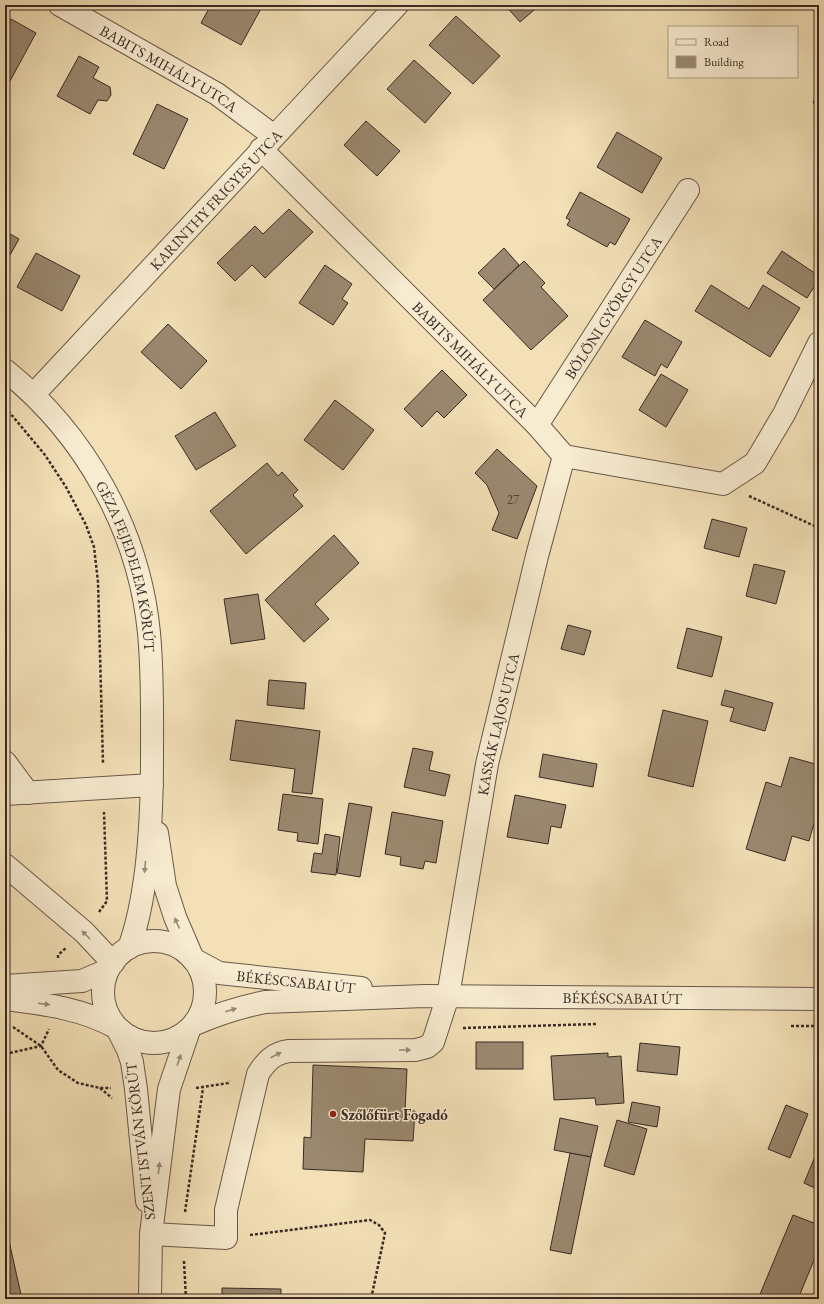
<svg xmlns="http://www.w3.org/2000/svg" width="824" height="1304" font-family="'EB Garamond',serif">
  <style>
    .building { fill: #9a8970; stroke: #392a24 }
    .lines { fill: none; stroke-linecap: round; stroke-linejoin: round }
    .minor-casing { stroke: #685849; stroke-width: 24 }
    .path { stroke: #392a24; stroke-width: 2.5; stroke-dasharray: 3 2; stroke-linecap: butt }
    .minor { stroke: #f7ebd0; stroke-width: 22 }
    .oneway { fill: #988a7a }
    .poi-dot { fill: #8f2418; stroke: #f7ebd0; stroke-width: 1.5 }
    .labels { text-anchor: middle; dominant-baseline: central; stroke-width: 3; stroke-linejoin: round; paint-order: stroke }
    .number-label { font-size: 13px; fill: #514237 }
    .street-label { font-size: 15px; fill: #392a24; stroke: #f7ebd0 }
    .poi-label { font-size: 15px; font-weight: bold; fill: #392a24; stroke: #f7ebd0; text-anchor: start }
  </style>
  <rect width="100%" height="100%" fill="#f3e0b7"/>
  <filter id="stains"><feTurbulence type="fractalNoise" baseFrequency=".005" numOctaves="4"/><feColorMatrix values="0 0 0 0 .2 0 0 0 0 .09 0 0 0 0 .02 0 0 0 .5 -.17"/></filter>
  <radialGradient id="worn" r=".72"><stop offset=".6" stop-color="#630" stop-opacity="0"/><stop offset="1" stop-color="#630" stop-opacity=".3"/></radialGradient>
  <g class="building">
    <polygon points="211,5 263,5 241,45 201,23"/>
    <polygon points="505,5 540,5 520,22"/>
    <polygon points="456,16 500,56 473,84 429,45"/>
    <polygon points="11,19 36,33 10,81 5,78 5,30"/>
    <polygon points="79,56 99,67 93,78 110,87 111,95 107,101 98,100 90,114 57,96"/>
    <polygon points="414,60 451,93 425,123 387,89"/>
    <polygon points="819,90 819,105 813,103"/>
    <polygon points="157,104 188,119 164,169 133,154"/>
    <polygon points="366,121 400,151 377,176 344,145"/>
    <polygon points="617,132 662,158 642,193 597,167"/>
    <polygon points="580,192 630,219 615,245 610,242 607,247 567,225 570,220 566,218"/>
    <polygon points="289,209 313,232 265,278 252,265 235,281 217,263 255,226 263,234"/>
    <polygon points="5,231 19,239 5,264"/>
    <polygon points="504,248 519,265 494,289 478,273"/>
    <polygon points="782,251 819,276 819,279 807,298 767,273"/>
    <polygon points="36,253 80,276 62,311 17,287"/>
    <polygon points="524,261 545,283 541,287 568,316 531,350 483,300"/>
    <polygon points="325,265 352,284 342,299 348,303 333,325 299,303"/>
    <polygon points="711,285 749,309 763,285 800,308 770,357 695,311"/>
    <polygon points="645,320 682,342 667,368 661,364 655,376 622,357"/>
    <polygon points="168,324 207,361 181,389 141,352"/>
    <polygon points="442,370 467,395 444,418 437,411 422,427 404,409"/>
    <polygon points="661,374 688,390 666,427 639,410"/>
    <polygon points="335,400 374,430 343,470 304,440"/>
    <polygon points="215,412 236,446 196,470 175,436"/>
    <polygon points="497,449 537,486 517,539 492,530 499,513 487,485 475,473"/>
    <polygon points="267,463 278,476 282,472 298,490 293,495 303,506 246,554 210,511"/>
    <polygon points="712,519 747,528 739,557 704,548"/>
    <polygon points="334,535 359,563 315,604 329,619 304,642 265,600"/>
    <polygon points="754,564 785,571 776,604 746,596"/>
    <polygon points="258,594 265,639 231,644 224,599"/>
    <polygon points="568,625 591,631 584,655 561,649"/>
    <polygon points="687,628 722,637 712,677 677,668"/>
    <polygon points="269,680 306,683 304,709 267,705"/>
    <polygon points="725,690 773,703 765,731 730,721 734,708 721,705"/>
    <polygon points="663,710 708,721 693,787 648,776"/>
    <polygon points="236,720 320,731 312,794 292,792 295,769 230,760"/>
    <polygon points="413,748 433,752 429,770 450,775 445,796 404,787"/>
    <polygon points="543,754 597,764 593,787 539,777"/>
    <polygon points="790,757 819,765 819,806 809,841 792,836 785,861 746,849 766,782 781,787"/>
    <polygon points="283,794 323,799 318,844 297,841 298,833 278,830"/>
    <polygon points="515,795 566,805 561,828 551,826 548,844 507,837"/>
    <polygon points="349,803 372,807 360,877 337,873"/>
    <polygon points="392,812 443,821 436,863 425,861 423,869 400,865 401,857 385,854"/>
    <polygon points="325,834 340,837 336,875 311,872 314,853 322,854"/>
    <rect x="476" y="1042" width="47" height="27"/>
    <polygon points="640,1043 680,1047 677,1075 637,1071"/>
    <polygon points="608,1053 608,1057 621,1056 624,1103 596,1105 595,1098 554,1100 551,1056"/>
    <polygon points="313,1065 407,1069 405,1111 415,1111 413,1141 365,1139 363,1172 303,1169 304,1137 311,1138"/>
    <polygon points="632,1102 660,1107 657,1127 628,1122"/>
    <polygon points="786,1105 808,1114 790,1158 768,1149"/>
    <polygon points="560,1118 598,1126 591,1157 554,1150"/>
    <polygon points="617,1120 647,1129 634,1175 604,1166"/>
    <polygon points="819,1147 819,1190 804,1183"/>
    <polygon points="570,1153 591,1157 571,1254 550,1250"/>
    <polygon points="793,1215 819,1225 819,1248 798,1299 758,1299"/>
    <polygon points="5,1223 22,1299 5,1299"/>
    <polygon points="222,1288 281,1289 281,1299 222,1299"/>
  </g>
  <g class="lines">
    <defs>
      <g id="minor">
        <path id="s1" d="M60,5L217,94L274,136"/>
        <path id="s2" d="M261,149L537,425L564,456L723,484L755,463L784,414L819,343"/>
        <path id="s3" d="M5,370C85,434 139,530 149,633C153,675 152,717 152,759C152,817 149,893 129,948"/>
        <path id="s4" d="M34,394L397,5"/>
        <path id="s5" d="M537,425L688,190"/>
        <polyline points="5,762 28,793"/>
        <polyline points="5,794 152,785"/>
        <polyline points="157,833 165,886 175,917 193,959"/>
        <polyline points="5,865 84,932 113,963"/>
        <circle cx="154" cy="992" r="51"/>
        <path id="s6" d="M193,959L219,973L361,988"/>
        <polyline points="5,986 82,981 108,970"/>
        <path d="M5,999C44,1004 81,1008 117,1028"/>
        <path id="s7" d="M195,1024C218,1014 240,1007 265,1002L425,996L819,999"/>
        <polyline points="117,1028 128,1050 132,1062 136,1089 147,1201"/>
        <path id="s8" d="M151,1234L226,1238V1210L258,1074C266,1061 274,1053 289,1051L416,1050L427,1047L433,1042L448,996L487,764L537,556L564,456"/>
        <polyline points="150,1299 151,1234 169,1089 189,1030"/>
      </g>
    </defs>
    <use href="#minor" class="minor-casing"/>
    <g class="path">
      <polyline points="5,407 45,455 66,487 86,525 94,547 98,582 103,763"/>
      <polyline points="749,496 819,528"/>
      <polyline points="99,912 107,901 104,812"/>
      <polyline points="58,958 58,955 66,948"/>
      <polyline points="791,1026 819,1026"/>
      <polyline points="13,1027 41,1046 58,1070 78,1083 100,1088 111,1088"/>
      <polyline points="463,1028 596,1024"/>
      <polyline points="5,1054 41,1046 49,1029"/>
      <polyline points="100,1088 112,1098"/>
      <polyline points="196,1088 228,1083 230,1081"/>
      <polyline points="185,1212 203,1088"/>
      <polyline points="250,1235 370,1220 379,1225 385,1233 371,1299"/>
      <polyline points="184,1261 186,1299"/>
    </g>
    <use href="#minor" class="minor"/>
  </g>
  <defs><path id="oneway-solid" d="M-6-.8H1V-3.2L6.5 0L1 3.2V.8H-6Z"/></defs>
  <g class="oneway">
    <use href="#oneway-solid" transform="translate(145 867) rotate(95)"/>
    <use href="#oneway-solid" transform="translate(177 923) rotate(-114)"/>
    <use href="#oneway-solid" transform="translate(86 935) rotate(-135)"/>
    <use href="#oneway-solid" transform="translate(44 1004) rotate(7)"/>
    <use href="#oneway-solid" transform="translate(231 1010) rotate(-18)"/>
    <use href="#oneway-solid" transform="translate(405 1050)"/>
    <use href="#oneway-solid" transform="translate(276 1055) rotate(-27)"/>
    <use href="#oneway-solid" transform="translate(179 1060) rotate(-71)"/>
    <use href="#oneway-solid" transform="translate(159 1168) rotate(-84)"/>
  </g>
  <circle class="poi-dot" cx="333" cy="1114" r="4"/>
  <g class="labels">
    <g class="number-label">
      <text x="513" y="499">27</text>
    </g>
    <g class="street-label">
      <text stroke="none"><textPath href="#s1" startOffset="126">BABITS MIHÁLY UTCA</textPath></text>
      <text stroke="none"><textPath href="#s4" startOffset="266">KARINTHY FRIGYES UTCA</textPath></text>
      <text stroke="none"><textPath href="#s5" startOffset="140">BÖLÖNI GYÖRGY UTCA</textPath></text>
      <text stroke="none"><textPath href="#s2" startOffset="297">BABITS MIHÁLY UTCA</textPath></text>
      <text stroke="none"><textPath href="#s3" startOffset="237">GÉZA FEJEDELEM KÖRÚT</textPath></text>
      <text stroke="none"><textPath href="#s8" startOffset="754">KASSÁK LAJOS UTCA</textPath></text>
      <text stroke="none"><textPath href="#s6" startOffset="107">BÉKÉSCSABAI ÚT</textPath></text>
      <text stroke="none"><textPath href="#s7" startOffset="431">BÉKÉSCSABAI ÚT</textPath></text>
      <text transform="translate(140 1141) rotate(-97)">SZENT ISTVÁN KÖRÚT</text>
    </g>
    <g class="poi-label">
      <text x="341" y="1114">Szőlőfürt Fogadó</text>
    </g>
  </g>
  <rect width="824" height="1304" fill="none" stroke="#f3e0b7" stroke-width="20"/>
  <rect x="6" y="6" width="812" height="1292" fill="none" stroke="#392a24" stroke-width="2"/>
  <rect x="10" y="10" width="804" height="1284" fill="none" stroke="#392a24"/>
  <rect x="668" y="26" width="130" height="52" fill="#f7ebd0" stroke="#ab9e8b"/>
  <rect x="676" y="39" width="20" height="6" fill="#f7ebd0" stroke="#ab9e8b"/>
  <text x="704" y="46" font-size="12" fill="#392a24">Road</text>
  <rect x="676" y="56" width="20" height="12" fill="#9a8970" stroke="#ab9e8b"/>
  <text x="704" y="66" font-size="12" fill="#392a24">Building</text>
  <rect width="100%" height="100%" filter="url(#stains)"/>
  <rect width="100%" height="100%" fill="url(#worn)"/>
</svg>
